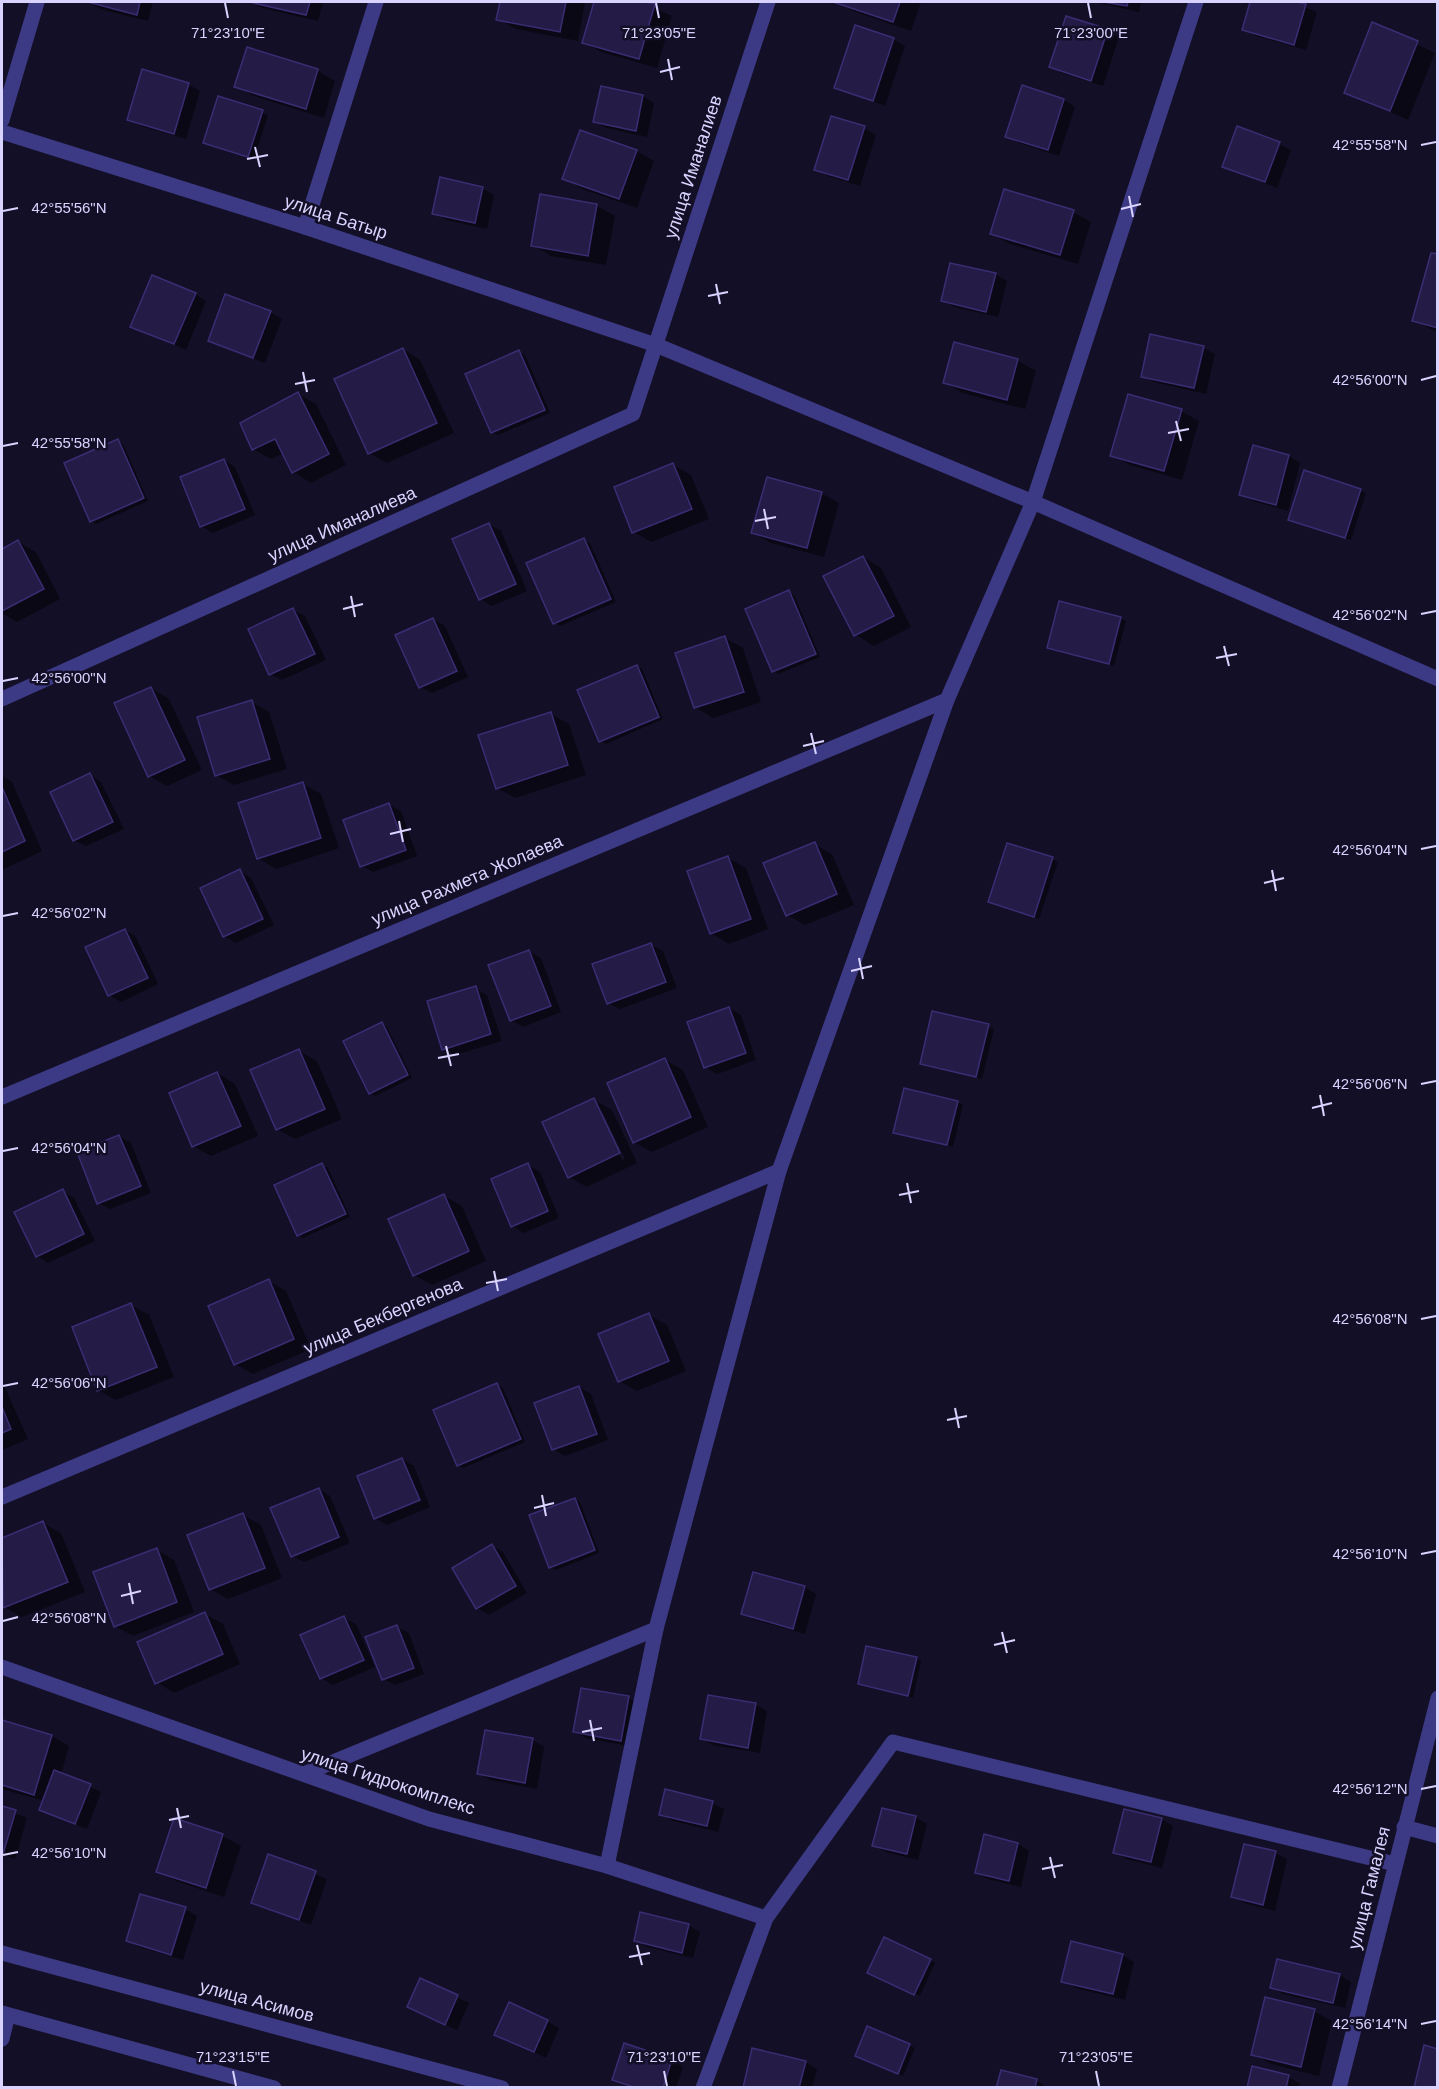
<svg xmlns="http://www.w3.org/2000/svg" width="1439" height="2089" font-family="Arial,sans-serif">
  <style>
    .shadow { fill: #0007; fill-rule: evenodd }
    .building { fill: #241b47; stroke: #3b2d73; stroke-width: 1.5 }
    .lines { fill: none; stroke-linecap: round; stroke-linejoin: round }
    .minor { stroke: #3d3a85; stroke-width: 15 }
    .ticks { fill: none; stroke: #d9d4ff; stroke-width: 2 }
    .labels { text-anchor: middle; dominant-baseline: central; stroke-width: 5; stroke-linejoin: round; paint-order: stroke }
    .street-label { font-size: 18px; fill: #d9d4ff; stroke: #130f26 }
    .ticks-label { font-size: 15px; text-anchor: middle; fill: #d9d4ff; stroke: #130f26; stroke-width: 5; stroke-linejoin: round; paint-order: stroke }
  </style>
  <rect width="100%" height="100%" fill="#130f26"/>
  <g class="shadow">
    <polygon points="89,2 153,2 148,21 100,9"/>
    <polygon points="251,2 323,2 318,21 262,8"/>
    <polygon points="501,2 585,2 578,41 516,29 498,19"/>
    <polygon points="595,2 641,2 672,16 657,68 601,52 583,42"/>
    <polygon points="835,2 921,2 911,31 853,11"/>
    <polygon points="1094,2 1141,2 1139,12"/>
    <polygon points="1252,2 1292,2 1317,12 1306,50 1256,36 1244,30"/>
    <polygon points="1373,24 1435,53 1408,120 1346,92"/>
    <polygon points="1107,31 1119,37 1103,86 1062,73 1051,66"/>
    <polygon points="893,39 905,46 885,106 836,87"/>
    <polygon points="248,49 318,71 335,81 324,118 254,96 236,86"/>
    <polygon points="143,71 189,85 200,91 186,139 141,126 129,119"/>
    <polygon points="1023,87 1064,100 1075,107 1059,156 1019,143 1007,136"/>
    <polygon points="602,88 643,96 654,103 647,137 606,128 594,121"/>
    <polygon points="219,98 268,115 254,159 210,145"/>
    <polygon points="832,118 864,128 876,135 860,186 828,176 816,170"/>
    <polygon points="1279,144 1291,150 1277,188 1224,166"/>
    <polygon points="636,151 654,161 637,208 582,189 564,178"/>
    <polygon points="482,188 494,195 487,229 446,220 434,213"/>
    <polygon points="541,196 597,206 615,216 606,265 551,256 533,245"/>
    <polygon points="1073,212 1091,222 1078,264 1010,244 992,234"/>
    <polygon points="1438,256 1438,333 1414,320"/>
    <polygon points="995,274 1007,281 998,317 954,307 943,301"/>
    <polygon points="195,294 206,301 186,350 132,326"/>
    <polygon points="270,312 282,319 265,363 209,340"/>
    <polygon points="955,344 1018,361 1036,371 1025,409 962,393 945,382"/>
    <polygon points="1203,348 1215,354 1206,394 1154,382 1142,376"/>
    <polygon points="403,349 420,360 454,433 387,463 369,453"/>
    <polygon points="519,352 525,355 550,413 498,435 492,432"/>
    <polygon points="298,394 316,404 346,465 311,483 293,472 283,453 271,459 253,449"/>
    <polygon points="1181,411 1199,421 1182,480 1130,465 1112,455"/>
    <polygon points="117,441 123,444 148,501 96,524 91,521"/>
    <polygon points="1254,447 1289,456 1300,463 1288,511 1253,501 1241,494"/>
    <polygon points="224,460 235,467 255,515 213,533 201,526"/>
    <polygon points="673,465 691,475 709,519 651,542 634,532"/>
    <polygon points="1305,472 1366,493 1351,540 1290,520"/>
    <polygon points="821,493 839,503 824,557 771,543 753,533"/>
    <polygon points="489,524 501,531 527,591 492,606 480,599"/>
    <polygon points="584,540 590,543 616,602 560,626 555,623"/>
    <polygon points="18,542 36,552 60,599 17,622 2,613 2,551"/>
    <polygon points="863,557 881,568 911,627 874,646 856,635 825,577"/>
    <polygon points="789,592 794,595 820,657 778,674 773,671"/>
    <polygon points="293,610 305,616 326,660 282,680 270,674"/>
    <polygon points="1120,618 1126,621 1114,666 1049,648"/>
    <polygon points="433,619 445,626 468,677 432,693 420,687"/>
    <polygon points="725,638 743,648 761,702 713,718 695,707"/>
    <polygon points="637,666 642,669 663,719 606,744 601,741"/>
    <polygon points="151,688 169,699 202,770 167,786 149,776"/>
    <polygon points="252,702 269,712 287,769 234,785 216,775"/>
    <polygon points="551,714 569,724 586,775 515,798 497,788"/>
    <polygon points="90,775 101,782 124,829 86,846 74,840"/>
    <polygon points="2,776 12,782 42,851 2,870"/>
    <polygon points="303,784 321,794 339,848 276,869 258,858"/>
    <polygon points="389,805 401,811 417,856 373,872 362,866"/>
    <polygon points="814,844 832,854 854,905 805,925 787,915"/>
    <polygon points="728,858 746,868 768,929 729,944 711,933"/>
    <polygon points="1052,859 1058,862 1039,919 989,901"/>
    <polygon points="240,871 251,878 274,925 236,943 224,936"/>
    <polygon points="125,930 136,937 158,984 121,1002 109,995"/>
    <polygon points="651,945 663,951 677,988 620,1009 608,1003"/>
    <polygon points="529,952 541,958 561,1012 523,1027 511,1020"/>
    <polygon points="475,988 487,995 502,1041 455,1055 444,1049"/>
    <polygon points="729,1008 741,1015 756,1060 717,1074 705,1067"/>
    <polygon points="933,1012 994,1029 982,1079 921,1063"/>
    <polygon points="382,1024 387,1027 412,1078 375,1096 370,1093"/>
    <polygon points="299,1051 317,1061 342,1119 295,1139 277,1129"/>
    <polygon points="665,1060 683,1070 708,1127 652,1152 634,1142"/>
    <polygon points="217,1073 235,1084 258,1136 211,1156 193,1146"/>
    <path d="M594,1100L612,1110L637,1163L587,1187L569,1177ZM599,1113H603L625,1159L622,1160Z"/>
    <polygon points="957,1102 963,1105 953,1147 895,1132"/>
    <polygon points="119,1136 131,1143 151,1193 110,1209 99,1203"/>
    <polygon points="322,1165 328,1168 350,1217 303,1238 298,1235"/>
    <polygon points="528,1165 540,1172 559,1218 524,1233 512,1226"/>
    <polygon points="63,1191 74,1198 95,1241 48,1263 37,1256"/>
    <polygon points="444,1196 462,1206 486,1261 432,1285 414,1275"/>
    <polygon points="268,1281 286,1291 311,1349 253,1374 235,1364"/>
    <polygon points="131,1305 149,1315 174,1377 116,1400 98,1390"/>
    <polygon points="649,1315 667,1325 686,1371 637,1391 619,1381"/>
    <polygon points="2,1381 28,1439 2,1450"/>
    <polygon points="497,1385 503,1388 525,1442 463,1468 458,1465"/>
    <polygon points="579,1387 591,1394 608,1440 565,1456 553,1449"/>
    <polygon points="402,1459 414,1466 430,1507 387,1525 375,1518"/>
    <polygon points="319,1489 330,1496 350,1543 304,1562 292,1556"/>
    <polygon points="575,1499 580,1502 599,1553 556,1570 550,1567"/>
    <polygon points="243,1515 261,1525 282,1578 228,1599 210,1589"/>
    <polygon points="43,1523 61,1533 85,1592 22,1617 4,1607 2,1601 2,1540"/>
    <polygon points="492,1546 503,1552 527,1593 489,1615 477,1608 454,1568"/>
    <polygon points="157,1550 174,1560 194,1612 133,1636 115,1626"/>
    <polygon points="804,1587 816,1594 805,1634 755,1620 743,1614"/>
    <polygon points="205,1614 223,1624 240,1664 174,1693 157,1682"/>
    <polygon points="344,1618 356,1624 375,1667 333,1685 321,1678"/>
    <polygon points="397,1627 409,1633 424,1674 395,1685 383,1679"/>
    <polygon points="916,1658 921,1661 913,1698 859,1684"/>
    <polygon points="582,1689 629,1698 640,1705 633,1747 586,1738 574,1731"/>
    <polygon points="709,1696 756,1705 767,1711 760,1753 713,1745 701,1738"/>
    <polygon points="2,1721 52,1736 69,1746 61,1774 101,1792 87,1829 41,1809 44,1801 2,1789"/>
    <polygon points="486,1731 533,1740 544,1747 537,1789 490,1780 478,1773"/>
    <polygon points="712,1803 724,1809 718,1832 673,1821 661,1814"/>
    <polygon points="2,1808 27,1818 15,1859 2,1855"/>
    <polygon points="915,1817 927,1824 918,1860 886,1852 874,1846"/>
    <polygon points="1161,1819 1173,1826 1162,1868 1126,1859 1115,1852"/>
    <polygon points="175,1820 223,1836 241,1846 224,1897 176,1881 158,1871"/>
    <polygon points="1018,1844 1029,1851 1021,1887 988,1879 977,1873"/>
    <polygon points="1276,1853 1287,1859 1275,1911 1244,1903 1233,1896"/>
    <polygon points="269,1856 327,1879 311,1925 253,1902"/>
    <polygon points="185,1909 197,1916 183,1960 139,1947 128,1941"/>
    <polygon points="688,1925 700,1932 693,1958 647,1947 635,1940"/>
    <polygon points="1122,1955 1134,1962 1125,2000 1075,1988 1063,1981"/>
    <polygon points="930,1960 935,1963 920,1996 874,1975"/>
    <polygon points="1278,1961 1340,1975 1351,1982 1345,2008 1283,1994 1272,1987"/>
    <polygon points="421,1980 469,2003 457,2030 420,2013"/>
    <polygon points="1314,2011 1332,2021 1319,2076 1271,2064 1253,2054"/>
    <polygon points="547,2021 559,2028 546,2058 496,2034"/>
    <polygon points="868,2028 915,2048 903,2076 862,2058"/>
    <polygon points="672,2060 683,2067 676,2088 631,2088 614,2079"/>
    <polygon points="805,2062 817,2069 812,2088 744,2088"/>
    <polygon points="1288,2077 1300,2083 1299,2088 1249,2088"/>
    <polygon points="1036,2080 1048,2088 998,2088"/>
  </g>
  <g class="building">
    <polygon points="88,2 140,2 137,15"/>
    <polygon points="249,2 310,2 306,15"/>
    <polygon points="500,2 566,2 560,32 496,20"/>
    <polygon points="594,2 646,2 655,4 639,59 582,43"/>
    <polygon points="833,2 900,2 893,22"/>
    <polygon points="1103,2 1128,2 1127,6"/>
    <polygon points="1250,2 1297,2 1306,4 1294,45 1242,30"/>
    <polygon points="1066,16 1108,29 1091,81 1049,67"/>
    <polygon points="1372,22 1418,41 1390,111 1344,93"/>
    <polygon points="855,25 894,38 873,101 834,88"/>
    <polygon points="247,47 318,69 306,109 234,87"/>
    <polygon points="142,69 189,83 174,134 127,120"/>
    <polygon points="1022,85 1064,99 1048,150 1005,137"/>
    <polygon points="601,86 643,95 636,131 593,122"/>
    <polygon points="218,96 263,110 248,157 203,143"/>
    <polygon points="831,116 865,126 848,180 814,170"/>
    <polygon points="1237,126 1280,142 1265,182 1222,167"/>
    <polygon points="580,130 637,150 619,199 562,179"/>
    <polygon points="440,177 483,187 475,223 432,214"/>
    <polygon points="1004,189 1074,210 1060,255 990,234"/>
    <polygon points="540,194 597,204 588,256 531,246"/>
    <polygon points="1431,253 1438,254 1438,328 1412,321"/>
    <polygon points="950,263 996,273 986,312 941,301"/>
    <polygon points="152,275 196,293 174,344 130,327"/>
    <polygon points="225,294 271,311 253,358 208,341"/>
    <polygon points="1150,334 1204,346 1194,388 1141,377"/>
    <polygon points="954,342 1018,359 1007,400 943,383"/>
    <polygon points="403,348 437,423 368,454 334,379"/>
    <polygon points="519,350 545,410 491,433 465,374"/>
    <polygon points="298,392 329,454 292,473 275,439 252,450 240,423"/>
    <polygon points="1128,394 1182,409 1164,471 1110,456"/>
    <polygon points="118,439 144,498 90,522 64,463"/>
    <polygon points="1253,445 1289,455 1276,505 1239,495"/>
    <polygon points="224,459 245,509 200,527 180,477"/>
    <polygon points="673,463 692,509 632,533 614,487"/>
    <polygon points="1304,470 1361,489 1345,538 1288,520"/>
    <polygon points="767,477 822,492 807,548 751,533"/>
    <polygon points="489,523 516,584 479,600 452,539"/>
    <polygon points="584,538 611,599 553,624 526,563"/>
    <polygon points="18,540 44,589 2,611 2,549"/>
    <polygon points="863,556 894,616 854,636 823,576"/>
    <polygon points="789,590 816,654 772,672 745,609"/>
    <polygon points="1059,601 1121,617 1109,664 1047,648"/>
    <polygon points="293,608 315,654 269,675 248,629"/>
    <polygon points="433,618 457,671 419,688 395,635"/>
    <polygon points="725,636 744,692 694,708 675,653"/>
    <polygon points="637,665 659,717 599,742 577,690"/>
    <polygon points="151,687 185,760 148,777 114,703"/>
    <polygon points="252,700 270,759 215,776 197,717"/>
    <polygon points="551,712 568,765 496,789 478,735"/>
    <polygon points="90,773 113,822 73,841 50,792"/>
    <polygon points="303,782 321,838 257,859 238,803"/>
    <polygon points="2,787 25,841 2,852"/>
    <polygon points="389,803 406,850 360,867 343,820"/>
    <polygon points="815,842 837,894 786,916 763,863"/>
    <polygon points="1007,843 1053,857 1034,917 988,902"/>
    <polygon points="728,856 751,919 710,934 687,871"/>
    <polygon points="240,869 263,919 223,937 200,888"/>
    <polygon points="125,929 148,978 108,996 85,947"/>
    <polygon points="651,943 666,982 607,1004 592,964"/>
    <polygon points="529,950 551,1006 510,1021 488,965"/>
    <polygon points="476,986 491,1034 442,1050 427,1001"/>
    <polygon points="729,1007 746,1053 704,1068 687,1022"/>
    <polygon points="932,1011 989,1024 976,1077 920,1064"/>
    <polygon points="382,1022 408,1075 369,1094 343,1041"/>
    <polygon points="299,1049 325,1109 276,1130 250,1070"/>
    <polygon points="665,1058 691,1117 633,1143 607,1083"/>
    <polygon points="217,1072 241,1126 192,1147 169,1093"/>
    <polygon points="904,1088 958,1101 947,1145 893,1133"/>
    <polygon points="594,1098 620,1153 568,1178 542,1122"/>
    <polygon points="119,1135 141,1186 97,1204 77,1152"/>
    <polygon points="322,1163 346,1214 297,1236 274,1185"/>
    <polygon points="528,1163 548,1211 511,1227 491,1179"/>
    <polygon points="63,1189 84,1234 36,1257 14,1212"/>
    <polygon points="444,1194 469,1251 413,1276 388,1219"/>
    <polygon points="269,1279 294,1339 234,1365 208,1306"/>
    <polygon points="131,1303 157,1367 97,1391 72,1327"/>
    <polygon points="649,1313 669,1361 618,1382 598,1334"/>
    <polygon points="497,1383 521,1439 457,1466 433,1410"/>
    <polygon points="579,1386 597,1434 552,1450 534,1403"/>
    <polygon points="2,1407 11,1429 2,1433"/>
    <polygon points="402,1458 420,1500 374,1519 357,1476"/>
    <polygon points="319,1488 339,1537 291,1557 270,1508"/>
    <polygon points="575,1498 595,1550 549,1568 529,1515"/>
    <polygon points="243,1513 265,1568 209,1590 187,1535"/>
    <polygon points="43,1521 68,1582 3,1608 2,1538"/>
    <polygon points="492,1544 516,1586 476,1609 452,1568"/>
    <polygon points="157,1548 177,1602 114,1627 93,1572"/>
    <polygon points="753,1572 805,1586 793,1629 741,1614"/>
    <polygon points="205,1612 223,1654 155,1684 137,1642"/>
    <polygon points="344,1616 364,1660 320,1679 300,1635"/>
    <polygon points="397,1625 414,1668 382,1680 365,1637"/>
    <polygon points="866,1646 917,1657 908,1696 858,1684"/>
    <polygon points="581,1688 629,1696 621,1741 573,1732"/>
    <polygon points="708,1695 756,1703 748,1748 700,1739"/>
    <polygon points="2,1720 52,1735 34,1795 2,1785"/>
    <polygon points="485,1730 533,1738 525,1783 477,1774"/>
    <polygon points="54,1770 91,1784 75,1824 39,1810"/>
    <polygon points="665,1789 713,1801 707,1826 659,1815"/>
    <polygon points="2,1806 16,1810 3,1854 2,1853"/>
    <polygon points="882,1808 916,1816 907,1854 872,1846"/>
    <polygon points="1124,1809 1162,1818 1151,1862 1113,1853"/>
    <polygon points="174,1818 223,1834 206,1888 156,1872"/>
    <polygon points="984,1834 1018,1843 1009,1881 975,1873"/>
    <polygon points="1244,1844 1276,1851 1263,1905 1231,1897"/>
    <polygon points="268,1854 316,1871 299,1920 251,1903"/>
    <polygon points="140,1894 186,1907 171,1955 126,1941"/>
    <polygon points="640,1912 689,1924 682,1953 634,1941"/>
    <polygon points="884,1937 931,1959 914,1995 867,1973"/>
    <polygon points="1071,1941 1123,1954 1113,1994 1061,1982"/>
    <polygon points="1277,1959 1340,1974 1333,2003 1270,1988"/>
    <polygon points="420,1978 458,1995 445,2025 407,2007"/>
    <polygon points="1265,1997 1315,2009 1301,2067 1251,2055"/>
    <polygon points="509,2002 548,2020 534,2052 494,2035"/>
    <polygon points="867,2026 910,2044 898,2074 855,2056"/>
    <polygon points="624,2043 672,2059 663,2088 637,2088 612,2080"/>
    <polygon points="1424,2045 1438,2049 1438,2088 1414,2088"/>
    <polygon points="752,2048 806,2061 799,2088 743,2088"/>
    <polygon points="1252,2066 1289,2075 1286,2088 1247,2088"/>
    <polygon points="1001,2070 1037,2079 1035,2088 996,2088"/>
  </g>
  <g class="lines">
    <g class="minor">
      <polyline points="2,120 37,2"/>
      <polyline points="2,132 305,227 656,345 1033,502 1438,679"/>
      <polyline points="305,227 376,2"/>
      <polyline points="2,699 633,414 768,2"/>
      <polyline points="2,1097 947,700"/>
      <polyline points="2,1497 779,1171"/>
      <polyline points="2,1667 429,1819 607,1866 766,1918"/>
      <polyline points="304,1774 656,1629 779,1171 947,700 1033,502 1196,2"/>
      <polyline points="1404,1827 1438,1836"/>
      <polyline points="607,1866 656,1629"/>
      <polyline points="2,1953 502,2088"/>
      <polyline points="2,2013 274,2088"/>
      <polyline points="2,2039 8,2015"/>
      <polyline points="703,2088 766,1918 893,1742 1395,1864"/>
      <polyline points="1339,2088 1438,1698"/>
    </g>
  </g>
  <path class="ticks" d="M225,3L228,18M656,3L659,18M1088,3L1091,18M668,59L672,80M660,72L680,67M1421,145L1436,142M255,147L260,167M247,159L268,155M1129,196L1133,217M1121,209L1141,204M3,211L18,208M716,284L720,304M708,296L728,292M303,372L307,392M1421,380L1436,376M295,384L315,380M1176,421L1181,441M1168,433L1189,429M3,446L18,443M764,509L768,529M755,521L776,517M351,596L355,617M343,609L363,604M1421,614L1436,611M1224,646L1229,666M1216,658L1237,654M3,681L18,678M811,733L816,754M803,746L824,741M399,821L403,842M390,834L411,829M1421,849L1436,846M1272,870L1276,891M1264,883L1284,878M3,916L18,913M859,958L863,979M851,971L872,966M446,1046L451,1066M438,1058L459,1054M1421,1084L1436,1081M1320,1095L1324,1116M1312,1108L1332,1103M3,1151L18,1148M907,1183L911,1203M899,1195L919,1191M494,1271L498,1291M486,1283L507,1279M1421,1319L1436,1316M3,1386L18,1383M955,1408L959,1428M947,1420L967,1416M542,1495L546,1516M534,1508L554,1503M1421,1554L1436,1551M129,1583L133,1604M121,1596L141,1591M3,1621L18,1617M1002,1632L1007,1653M994,1645L1015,1640M590,1720L594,1741M582,1732L602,1728M1421,1789L1436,1786M177,1808L181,1828M169,1820L189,1816M3,1855L18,1852M1050,1857L1055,1878M1042,1869L1063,1865M637,1945L642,1965M629,1957L650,1953M1421,2024L1436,2021M233,2071L236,2086M664,2071L667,2086M1096,2071L1099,2086"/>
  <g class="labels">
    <g class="street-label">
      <text transform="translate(693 167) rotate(-72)">улица Иманалиев</text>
      <text transform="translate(336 217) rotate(18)">улица Батыр</text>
      <text transform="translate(342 524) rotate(-24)">улица Иманалиева</text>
      <text transform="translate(467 880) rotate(-23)">улица Рахмета Жолаева</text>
      <text transform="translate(383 1316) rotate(-23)">улица Бекбергенова</text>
      <text transform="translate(388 1781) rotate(18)">улица Гидрокомплекс</text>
      <text transform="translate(1369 1888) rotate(-76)">улица Гамалея</text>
      <text transform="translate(257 2001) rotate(15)">улица Асимов</text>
    </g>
  </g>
  <g class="ticks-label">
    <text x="228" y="38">71°23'10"E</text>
    <text x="659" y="38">71°23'05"E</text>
    <text x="1091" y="38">71°23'00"E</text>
    <text x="1370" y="150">42°55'58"N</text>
    <text x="69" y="213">42°55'56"N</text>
    <text x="1370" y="385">42°56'00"N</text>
    <text x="69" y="448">42°55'58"N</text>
    <text x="1370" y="620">42°56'02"N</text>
    <text x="69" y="683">42°56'00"N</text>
    <text x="1370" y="855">42°56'04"N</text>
    <text x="69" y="918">42°56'02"N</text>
    <text x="1370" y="1089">42°56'06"N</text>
    <text x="69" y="1153">42°56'04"N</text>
    <text x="1370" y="1324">42°56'08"N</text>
    <text x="69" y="1388">42°56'06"N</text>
    <text x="1370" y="1559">42°56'10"N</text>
    <text x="69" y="1623">42°56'08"N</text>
    <text x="1370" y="1794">42°56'12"N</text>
    <text x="69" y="1858">42°56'10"N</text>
    <text x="1370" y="2029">42°56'14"N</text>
    <text x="233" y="2062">71°23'15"E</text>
    <text x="664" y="2062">71°23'10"E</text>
    <text x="1096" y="2062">71°23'05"E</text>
  </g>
  <rect width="1439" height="2089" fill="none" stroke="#d9d4ff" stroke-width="6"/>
</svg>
